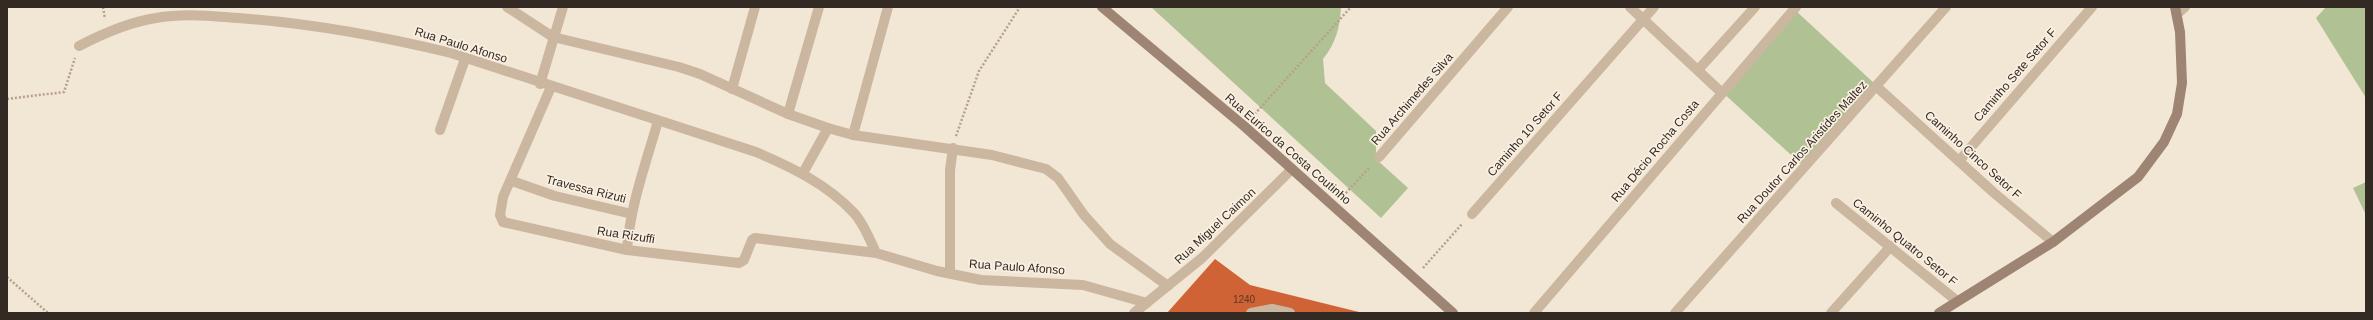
<svg xmlns="http://www.w3.org/2000/svg" width="2373" height="320" font-family="Helvetica,sans-serif">
  <style>
    .green { fill: #b0c294 }
    .building { fill: #cf6336 }
    .lines { fill: none; stroke-linecap: round; stroke-linejoin: round }
    .path { stroke: #b7a08b; stroke-width: 2.5; stroke-dasharray: 2 2; stroke-linecap: butt }
    .lane { stroke: #cbb6a0; stroke-width: 10 }
    .street { stroke: #cbb6a0; stroke-width: 10 }
    .secondary { stroke: #9e8472; stroke-width: 10 }
    .labels { text-anchor: middle; dominant-baseline: central; stroke-width: 3.5; stroke-linejoin: round; paint-order: stroke }
    .number-label { font-size: 10px; fill: #5b3828 }
    .street-label { font-size: 12px; fill: #342a24; stroke: #faf0e1 }
  </style>
  <rect width="100%" height="100%" fill="#f2e6d5"/>
  <g class="green">
    <path d="M1151,7H1341C1340,27 1336,43 1323,59L1325,83L1376,131V159L1408,188L1381,218Z"/>
    <polygon points="2326,7 2366,7 2366,98 2316,18"/>
    <polygon points="1795,10 1876,85 1802,165 1721,91"/>
    <polygon points="2366,182 2366,215 2353,188"/>
  </g>
  <polygon class="building" points="1215,259 1250,285 1363,313 1167,313"/>
  <g class="lines">
    <g class="path">
      <polyline points="103,7 105,19"/>
      <polyline points="7,99 64,92 75,58"/>
      <polyline points="1252,117 1351,7"/>
      <polyline points="956,136 979,71 1020,7"/>
      <polyline points="1343,196 1370,167"/>
      <polyline points="1423,268 1462,224"/>
      <polyline points="7,277 48,313"/>
    </g>
    <g class="lane">
      <polyline points="1698,70 1755,7"/>
      <polyline points="1251,313 1272,309 1290,313"/>
    </g>
    <g class="street">
      <polyline points="507,7 553,37 679,67 700,74 788,114 828,128 853,135 992,155 1046,169 1058,178 1084,215 1110,244 1168,286"/>
      <polyline points="1630,7 1722,93"/>
      <polyline points="2177,14 2185,7"/>
      <path d="M79,46C104,33 129,22 156,18C183,13 210,16 238,18C309,23 381,36 451,53L756,152C791,167 827,184 854,213C864,224 870,240 876,253L937,271L981,280L1083,285L1147,303"/>
      <polyline points="540,84 563,7"/>
      <polyline points="551,87 503,197 500,215 503,222 627,250 739,263 744,260 752,240 755,238 876,253"/>
      <polyline points="1877,87 1993,192 2053,242"/>
      <polyline points="732,89 755,7"/>
      <polyline points="788,114 819,7"/>
      <polyline points="440,130 465,59"/>
      <polyline points="853,135 888,7"/>
      <polyline points="1379,157 1508,7"/>
      <polyline points="1959,161 2092,7"/>
      <polyline points="803,173 828,128"/>
      <polyline points="512,181 555,196 632,214"/>
      <polyline points="1836,203 1957,301"/>
      <polyline points="1472,214 1654,7"/>
      <path d="M627,250C630,206 646,163 658,121"/>
      <polyline points="950,273 950,170 953,148"/>
      <polyline points="1134,313 1202,258 1292,169"/>
      <polyline points="1534,313 1796,7"/>
      <polyline points="1675,313 1946,7"/>
      <polyline points="1831,313 1891,246"/>
    </g>
    <g class="secondary">
      <polyline points="1102,7 1244,126 1453,313"/>
      <polyline points="1939,313 2053,242 2138,177 2164,142 2177,114 2182,83 2180,32 2175,7"/>
    </g>
  </g>
  <g class="labels">
    <g class="number-label">
      <text x="1244" y="299">1240</text>
    </g>
    <g class="street-label">
      <text transform="translate(461 45) rotate(17)">Rua Paulo Afonso</text>
      <text transform="translate(2015 75) rotate(-49)">Caminho Sete Setor F</text>
      <text transform="translate(1412 99) rotate(-49)">Rua Archimedes Silva</text>
      <text transform="translate(1525 134) rotate(-49)">Caminho 10 Setor F</text>
      <text transform="translate(1288 149) rotate(41)">Rua Eurico da Costa Coutinho</text>
      <text transform="translate(1655 151) rotate(-50)">Rua Décio Rocha Costa</text>
      <text transform="translate(1802 152) rotate(-48)">Rua Doutor Carlos Aristides Maltez</text>
      <text transform="translate(1973 155) rotate(42)">Caminho Cinco Setor F</text>
      <text transform="translate(586 189) rotate(14)">Travessa Rizuti</text>
      <text transform="translate(1215 226) rotate(-43)">Rua Miguel Caimon</text>
      <text transform="translate(626 235) rotate(9)">Rua Rizuffi</text>
      <text transform="translate(1905 242) rotate(39)">Caminho Quatro Setor F</text>
      <text transform="translate(1017 267) rotate(4)">Rua Paulo Afonso</text>
    </g>
  </g>
  <rect width="2373" height="320" fill="none" stroke="#342a24" stroke-width="16"/>
</svg>
